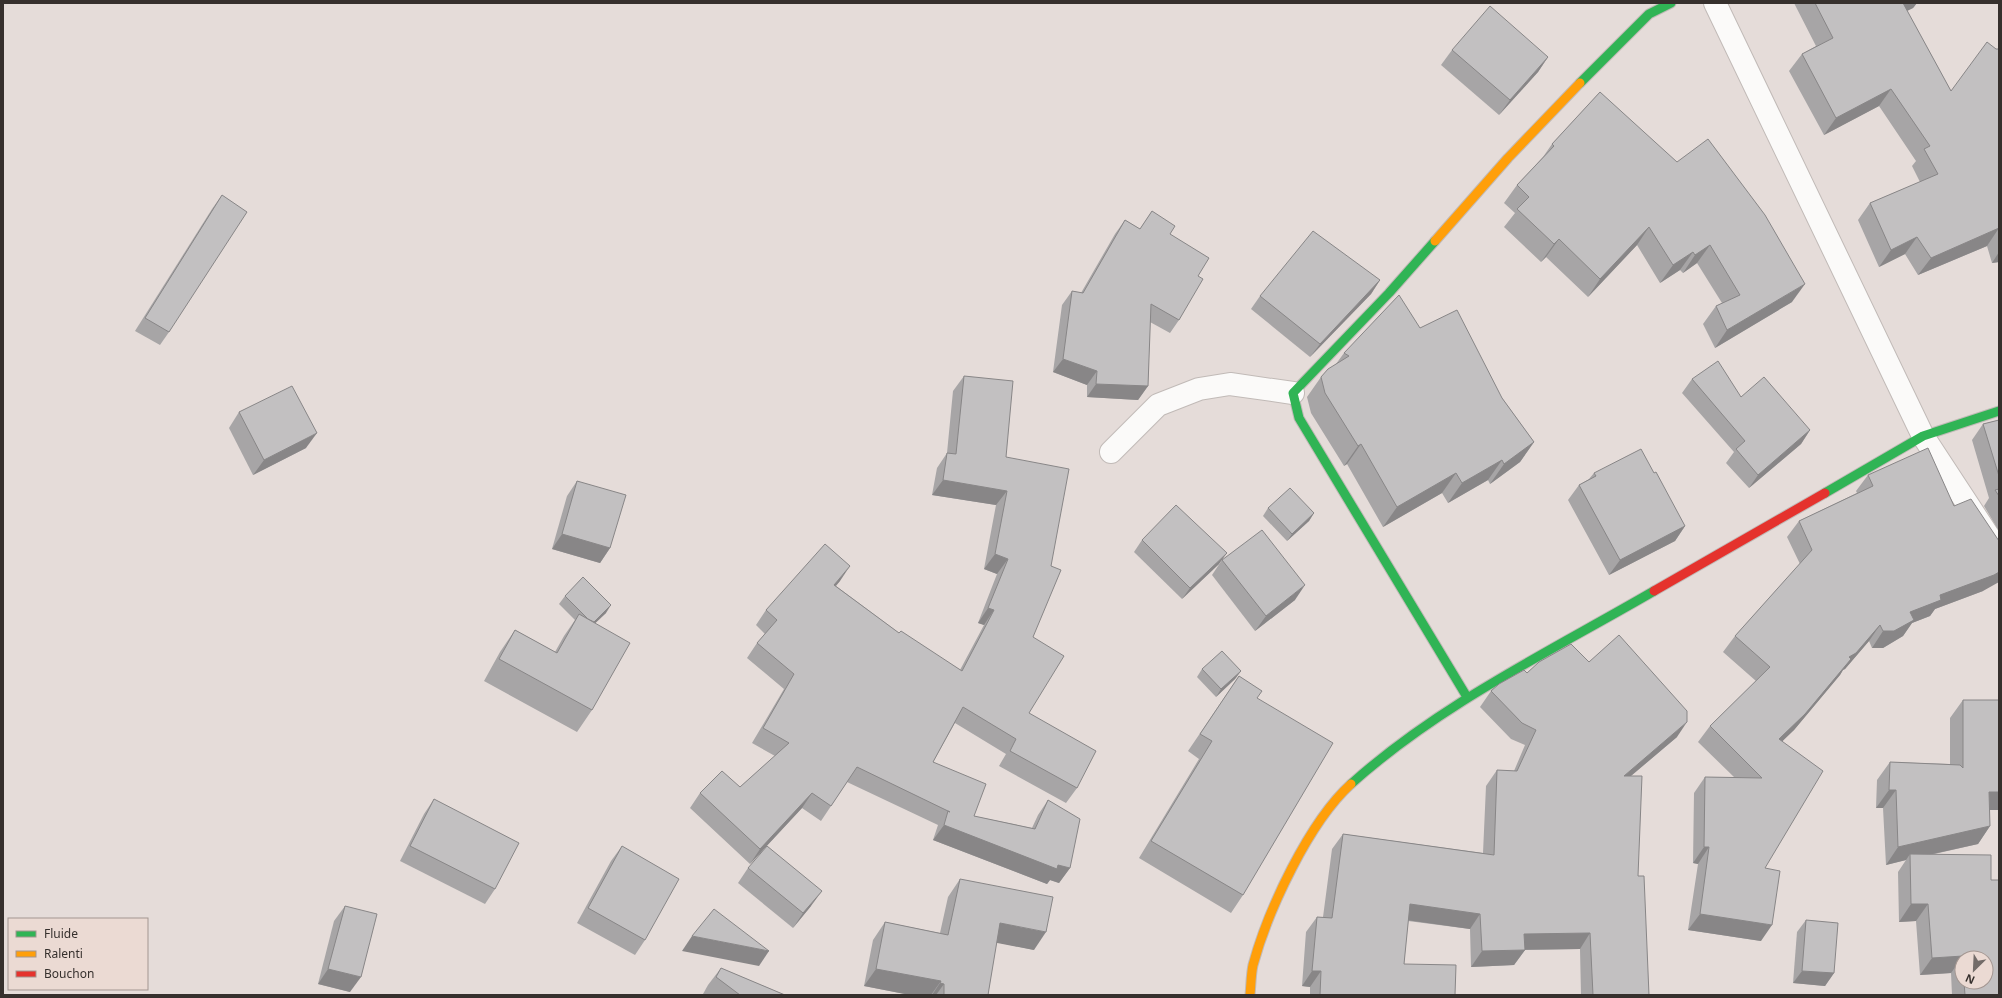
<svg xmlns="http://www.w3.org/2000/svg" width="2002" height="998" font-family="'Noto Sans',sans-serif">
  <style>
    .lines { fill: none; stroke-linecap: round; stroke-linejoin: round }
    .street-casing { stroke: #c1bab7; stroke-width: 24 }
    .fast-casing { stroke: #c1bab7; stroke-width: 11 }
    .slow-casing { stroke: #c1bab7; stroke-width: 11 }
    .jam-casing { stroke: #c1bab7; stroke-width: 11 }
    .street { stroke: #fbfaf9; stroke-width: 22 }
    .fast { stroke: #30b455; stroke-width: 9 }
    .slow { stroke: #ff9f0a; stroke-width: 9 }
    .jam { stroke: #e5322d; stroke-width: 9 }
    .wall { fill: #a7a5a6; fill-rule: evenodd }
    .shaded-wall { fill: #888687 }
    .building { fill: #c2c0c1; stroke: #888687 }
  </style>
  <rect width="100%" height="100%" fill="#e5dcd9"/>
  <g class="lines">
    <defs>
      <g id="street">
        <polyline points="1715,3 1923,436 1999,552"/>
        <polyline points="1111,452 1158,405 1199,389 1230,384 1293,393"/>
      </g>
      <g id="fast">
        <polyline points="1580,83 1649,14 1671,3"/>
        <polyline points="1435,241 1389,293 1293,393 1299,418 1467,697"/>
        <polyline points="1825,493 1923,436 1999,411"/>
        <path d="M1351,784C1440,704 1551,651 1654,591"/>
      </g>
      <g id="slow">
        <polyline points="1435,241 1508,158 1580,83"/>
        <path d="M1250,995C1251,985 1251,974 1253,965C1268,910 1309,822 1351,784"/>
      </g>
      <polyline id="jam" points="1654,591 1825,493"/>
    </defs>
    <use href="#street" class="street-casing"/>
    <use href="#fast" class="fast-casing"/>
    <use href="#slow" class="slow-casing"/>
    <use href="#jam" class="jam-casing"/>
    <use href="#street" class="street"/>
    <use href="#fast" class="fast"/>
    <use href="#slow" class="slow"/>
    <use href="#jam" class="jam"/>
  </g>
  <g class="wall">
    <polygon points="1794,3 1917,3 1913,8 1907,11 1951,91 1996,49 1999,49 1999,262 1992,263 1987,246 1918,275 1905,254 1879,267 1858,220 1870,203 1920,182 1912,166 1916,161 1879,106 1824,135 1789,71 1802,54 1816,46"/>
    <polygon points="1452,50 1548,57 1538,72 1499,115 1441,65"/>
    <polygon points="1600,92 1792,302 1715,348 1703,324 1716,306 1722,303 1697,263 1683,273 1680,270 1660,283 1637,245 1588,297 1546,257 1541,262 1504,227 1515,213 1504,203 1517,185 1543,157 1552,144"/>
    <polygon points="222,195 169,332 160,345 135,331 212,209"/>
    <polygon points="1152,211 1170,234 1198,276 1179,320 1170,333 1150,322 1148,386 1138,400 1087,397 1087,385 1053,372 1062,305 1072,291 1081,293 1115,234 1125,220 1140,229"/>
    <polygon points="1380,280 1371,294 1310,357 1251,309 1260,296"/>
    <polygon points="1420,328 1502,398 1534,442 1520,462 1490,484 1488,480 1448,503 1442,493 1383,527 1347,464 1344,466 1311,413 1307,397 1321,377 1336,364 1344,353"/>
    <polygon points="964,376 1006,457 1033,637 1029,713 1077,788 1066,803 999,766 1006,754 955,723 933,762 974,816 1032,828 1038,815 1048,800 1070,868 1059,883 1050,880 1047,884 933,840 938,825 847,782 821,821 802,808 750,864 690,808 700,793 740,787 775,756 752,743 784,689 747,658 757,643 765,634 756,625 766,610 840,581 836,586 899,633 960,670 984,625 978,623 997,574 984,569 996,505 932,495 937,468 947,453 953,391"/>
    <polygon points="1692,379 1741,397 1810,430 1801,444 1749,488 1726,463 1734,452 1682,393"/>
    <polygon points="239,412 306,448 253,475 229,428"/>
    <polygon points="1999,420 1999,531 1984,506 1989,498 1972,440 1983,424"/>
    <polygon points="1594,473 1654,473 1685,526 1675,541 1609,575 1568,500 1579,485 1589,479"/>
    <polygon points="1868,475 1983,591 1935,609 1930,616 1912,623 1903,636 1883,648 1872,648 1869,641 1845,669 1843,670 1840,675 1794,730 1782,741 1765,868 1761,941 1688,930 1698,864 1693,863 1694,793 1705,777 1734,777 1698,742 1710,726 1756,681 1723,652 1735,636 1800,564 1787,537 1799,521 1857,493 1856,491"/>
    <polygon points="577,481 610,548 600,563 552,549 567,496"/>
    <polygon points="1268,508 1314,513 1309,521 1287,541 1263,516"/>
    <polygon points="1142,540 1219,564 1182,599 1134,552"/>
    <polygon points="1222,560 1295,600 1255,631 1212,575"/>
    <polygon points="565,596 606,613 595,623 592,710 577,732 484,681 500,652 515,630 555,652 564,636 575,620 559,604"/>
    <polygon points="1589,662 1677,737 1631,776 1638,876 1649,995 1581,995 1580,949 1525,950 1514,965 1471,967 1470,929 1408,921 1404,964 1455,995 1310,995 1310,987 1302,986 1306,932 1317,917 1323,917 1332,849 1343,834 1483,853 1486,786 1497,770 1514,771 1525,745 1511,739 1480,707 1491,691 1527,673"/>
    <polygon points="1202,669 1241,671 1235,679 1216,697 1197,677"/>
    <polygon points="1239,676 1257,698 1243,895 1231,913 1139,858 1199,759 1188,751"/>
    <path d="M1963,700L1999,810H1990V826L1978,844L1930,855L1991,880L1999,995H1952L1951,973L1920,975L1916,921L1899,922L1898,872L1906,860L1886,865L1883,808H1876L1877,780L1890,762L1950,764V718ZM1962,958H1986V982H1962Z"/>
    <polygon points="434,799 495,889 485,904 400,861 424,814"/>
    <polygon points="622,846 645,940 635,955 577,923 611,861"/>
    <polygon points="748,868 811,906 793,928 738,883"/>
    <polygon points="960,879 1034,950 996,942 988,995 910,995 864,986 873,940 885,922 940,933 948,897"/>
    <polygon points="345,906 350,992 318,984 334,921"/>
    <polygon points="1806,920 1834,973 1825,986 1793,983 1797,932"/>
    <polygon points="721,968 785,995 704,995 703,994 708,985"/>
  </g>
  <g class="shaded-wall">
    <polygon points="1902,3 1917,3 1913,8 1890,19"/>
    <polygon points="1548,57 1538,72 1499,115 1510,100"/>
    <polygon points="1891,89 1879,106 1824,135 1836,118"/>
    <polygon points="1649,227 1637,245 1588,297 1600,279"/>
    <polygon points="1999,228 1987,246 1918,275 1931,258"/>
    <polygon points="1917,237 1905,254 1879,267 1891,250"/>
    <polygon points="1559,239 1546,257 1541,262 1554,244"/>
    <polygon points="1710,245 1697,263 1683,273 1695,255"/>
    <polygon points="1693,252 1680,270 1660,283 1673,265"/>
    <polygon points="1999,252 1999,262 1992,263"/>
    <polygon points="1380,280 1371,294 1310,357 1320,344"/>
    <polygon points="1805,284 1792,302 1715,348 1727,330"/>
    <polygon points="1063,359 1097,371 1087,385 1053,372"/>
    <polygon points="1096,384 1148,386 1138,400 1087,397"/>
    <polygon points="1810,430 1801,444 1749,488 1758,475"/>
    <polygon points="317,433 306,448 253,475 264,460"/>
    <polygon points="1534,442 1520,462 1490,484 1504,464"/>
    <polygon points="1361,444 1347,464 1344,466 1358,446"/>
    <polygon points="1502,460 1488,480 1448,503 1462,483"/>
    <polygon points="1456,473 1442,493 1383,527 1397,507"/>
    <polygon points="943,480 1007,491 996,505 932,495"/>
    <polygon points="1314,513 1309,521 1287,541 1292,534"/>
    <polygon points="1685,526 1675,541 1609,575 1620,560"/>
    <polygon points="562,534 610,548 600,563 552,549"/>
    <polygon points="1227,553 1219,564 1182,599 1190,588"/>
    <polygon points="995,554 1008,559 997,574 984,569"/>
    <polygon points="850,566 840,581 823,600 834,585"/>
    <polygon points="1999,572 1999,582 1983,591 1935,609 1930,616 1912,623 1903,636 1883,648 1872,648 1883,631 1910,612 1940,595"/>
    <polygon points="1305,585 1295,600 1255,631 1266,616"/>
    <polygon points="611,605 606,613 587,631 592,623"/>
    <polygon points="988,608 994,610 984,625 978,623"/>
    <polygon points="1880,625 1869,641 1845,669 1843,670 1840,675 1794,730 1768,755 1779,739 1849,657"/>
    <polygon points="1241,671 1235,679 1216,697 1221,689"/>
    <polygon points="1687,722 1677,737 1613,791 1624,776"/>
    <polygon points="1889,790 1896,790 1883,808 1876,808"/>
    <polygon points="1989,792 1999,792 1999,810 1976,810"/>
    <polygon points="812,793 802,808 750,864 760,849"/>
    <polygon points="944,825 1058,865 1070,868 1059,883 1050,880 1047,884 933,840"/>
    <polygon points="1990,826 1978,844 1910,859 1910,854 1906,860 1886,865 1898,847"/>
    <polygon points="1704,847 1709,847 1698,864 1693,863"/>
    <polygon points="822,891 811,906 793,928 803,913"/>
    <polygon points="1410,904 1480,914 1470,929 1399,919"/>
    <polygon points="1911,904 1928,904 1916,921 1899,922"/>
    <polygon points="1700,914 1772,925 1761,941 1688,930"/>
    <polygon points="1000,923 1046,932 1034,950 987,941"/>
    <polygon points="1590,933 1580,949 1513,950 1524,934"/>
    <polygon points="692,936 769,951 759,966 682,951"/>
    <polygon points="1525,950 1514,965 1471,967 1482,951"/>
    <polygon points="1963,956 1951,973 1920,975 1932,958"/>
    <polygon points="328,969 361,977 350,992 318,984"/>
    <polygon points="876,969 941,981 931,995 910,995 864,986"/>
    <polygon points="1312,971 1321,971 1310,987 1302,986"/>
    <polygon points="1802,971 1834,973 1825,986 1793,983"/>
    <polygon points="940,983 944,984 936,995 932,995"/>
  </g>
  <g class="building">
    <polygon points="1815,3 1903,3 1951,91 1987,42 1996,49 1999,49 1999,228 1931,258 1917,237 1891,250 1870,203 1938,174 1924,149 1930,146 1891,89 1836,118 1802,54 1833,38"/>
    <polygon points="1490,6 1548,57 1510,100 1452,50"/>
    <polygon points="1600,92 1677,162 1708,139 1765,215 1805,284 1727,330 1716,306 1740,295 1710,245 1695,255 1693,252 1673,265 1649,227 1600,279 1559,239 1554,244 1517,209 1529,197 1517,185 1554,146 1552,144"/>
    <polygon points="222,195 247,212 169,332 145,318"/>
    <polygon points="1152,211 1175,226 1170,234 1209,258 1198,276 1203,279 1179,320 1151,304 1148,386 1096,384 1097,371 1063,359 1072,291 1083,293 1125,220 1140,229"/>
    <polygon points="1313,231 1380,280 1320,344 1260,296"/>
    <polygon points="1399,295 1420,328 1457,310 1502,398 1534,442 1504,464 1502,460 1462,483 1456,473 1397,507 1361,444 1358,446 1325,393 1321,377 1328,369 1349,356 1344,353"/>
    <polygon points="1718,361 1741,397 1764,377 1810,430 1758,475 1736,449 1745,441 1692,379"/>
    <polygon points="964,376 1013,381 1006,457 1069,469 1051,566 1061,570 1033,637 1064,656 1029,713 1096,751 1077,788 1010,751 1016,739 963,707 933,762 986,784 974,816 1035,829 1048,800 1080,819 1070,868 1058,865 1057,869 944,825 948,811 950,812 857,767 831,806 812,793 760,849 700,793 722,771 740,787 789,743 763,728 794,674 757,643 777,620 766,610 825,544 850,566 834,585 899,633 901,631 962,671 994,610 988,608 1008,559 995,554 1007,491 943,480 947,453 956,454"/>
    <polygon points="292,386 317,433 264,460 239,412"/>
    <polygon points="1999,420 1999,476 1983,424"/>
    <polygon points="1928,448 1954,506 1971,499 1999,541 1999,572 1994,575 1940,595 1941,600 1910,612 1914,620 1894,631 1883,631 1880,625 1856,653 1849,657 1851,659 1805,714 1779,739 1823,771 1765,868 1780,871 1772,925 1700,914 1709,847 1704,847 1705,777 1762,778 1710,726 1770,667 1735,636 1812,550 1799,521 1873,486 1868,475"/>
    <polygon points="1641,449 1654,473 1656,472 1685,526 1620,560 1579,485 1596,476 1594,473"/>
    <polygon points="577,481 626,495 610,548 562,534"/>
    <polygon points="1290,488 1314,513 1292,534 1268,508"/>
    <polygon points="1999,489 1999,496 1995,490"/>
    <polygon points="1176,505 1227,553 1190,588 1142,540"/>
    <polygon points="1262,530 1305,585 1266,616 1222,560"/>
    <polygon points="583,577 611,605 594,622 588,619 565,596"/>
    <polygon points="579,614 630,643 592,710 499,659 515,630 557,653"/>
    <polygon points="1619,635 1687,711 1687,722 1624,776 1642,776 1638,876 1644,876 1649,995 1593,995 1590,933 1524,934 1525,950 1482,951 1480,914 1410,904 1404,964 1456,965 1455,995 1320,995 1321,971 1312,971 1317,917 1332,918 1343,834 1494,855 1497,770 1517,771 1536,730 1522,723 1491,691 1499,684 1524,670 1527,673 1539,662 1571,644 1589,662"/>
    <polygon points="1222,651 1241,671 1221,689 1202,669"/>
    <polygon points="1239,676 1262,691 1257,698 1333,743 1243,895 1151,841 1212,741 1200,734"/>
    <polygon points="1963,700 1999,700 1999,792 1989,792 1990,826 1898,847 1896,790 1889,790 1890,762 1960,765 1963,768"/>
    <polygon points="434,799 519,843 495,889 410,846"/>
    <polygon points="622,846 679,879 645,940 588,908"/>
    <polygon points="767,846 822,891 803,913 748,868"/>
    <polygon points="1910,854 1991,855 1991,880 1999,880 1999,995 1965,995 1964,982 1986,982 1986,958 1963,958 1963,956 1932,958 1928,904 1911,904"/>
    <polygon points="960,879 1053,897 1046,932 1000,923 988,995 944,995 944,984 940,983 941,981 876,969 885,922 948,935"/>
    <polygon points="345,906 377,914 361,977 328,969"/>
    <polygon points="714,909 769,951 692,936"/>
    <polygon points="1806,920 1838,923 1834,973 1802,971"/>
    <polygon points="721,968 785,995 740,995 716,977"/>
  </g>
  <rect width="2002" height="998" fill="none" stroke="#36302d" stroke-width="8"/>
  <rect x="8" y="918" width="140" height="72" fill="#ebdad3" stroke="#a39691"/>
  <rect x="16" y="931" width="20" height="6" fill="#30b455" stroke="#a39691"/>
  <text x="44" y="938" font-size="12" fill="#36302d">Fluide</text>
  <rect x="16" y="951" width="20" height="6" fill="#ff9f0a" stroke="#a39691"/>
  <text x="44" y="958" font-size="12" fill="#36302d">Ralenti</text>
  <rect x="16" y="971" width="20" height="6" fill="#e5322d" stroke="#a39691"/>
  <text x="44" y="978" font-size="12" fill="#36302d">Bouchon</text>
  <g transform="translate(1974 970) rotate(204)"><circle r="19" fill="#ebdad3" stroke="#a39691"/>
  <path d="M0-3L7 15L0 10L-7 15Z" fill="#736c69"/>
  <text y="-6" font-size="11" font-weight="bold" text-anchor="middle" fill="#36302d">N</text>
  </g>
</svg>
